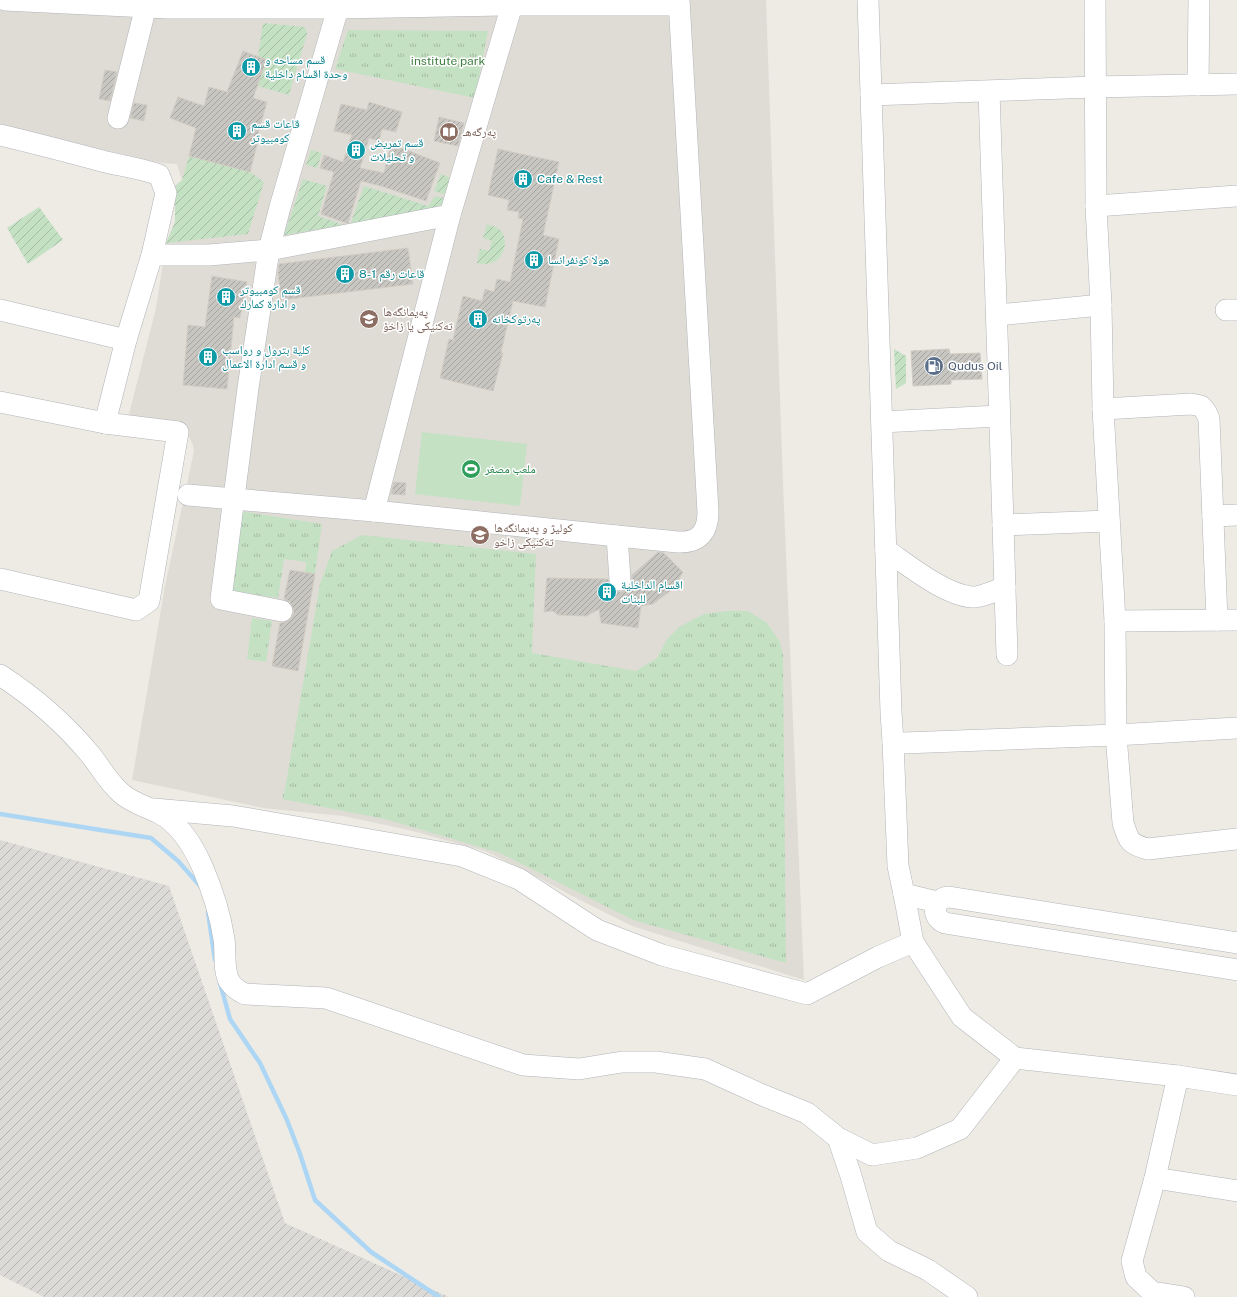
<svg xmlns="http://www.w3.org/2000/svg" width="1237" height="1297" font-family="'Public Sans','Noto Naskh Arabic',sans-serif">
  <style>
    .industrial { fill: url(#industrial-furrows) }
    .education { fill: #dfdcd6 }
    .grass { fill: url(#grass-tufts) }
    .garden { fill: url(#garden-furrows) }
    .pitch { fill: #c5e1c4 }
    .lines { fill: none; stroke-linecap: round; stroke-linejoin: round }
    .stream { stroke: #add6f4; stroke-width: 4.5 }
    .building { fill: url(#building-hatch); stroke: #d1ccc3 }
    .minor-casing { stroke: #b1b4b8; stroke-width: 22 }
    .minor { stroke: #fff; stroke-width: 21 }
    .labels { text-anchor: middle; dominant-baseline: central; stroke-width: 3; stroke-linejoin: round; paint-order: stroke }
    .culture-label { font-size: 12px; fill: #0d838f; stroke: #fff; text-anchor: start }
    .park-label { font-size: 12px; fill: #407e41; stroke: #fff }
    .education-label { font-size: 12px; fill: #785e54; stroke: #fff; text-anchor: start }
    .service-label { font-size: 12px; fill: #4e5e75; stroke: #fff; text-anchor: start }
    .leisure-label { font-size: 12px; fill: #27864d; stroke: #fff; text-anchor: start }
  </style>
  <defs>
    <pattern id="industrial-furrows" width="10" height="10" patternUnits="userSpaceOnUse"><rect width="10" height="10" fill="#dcdad6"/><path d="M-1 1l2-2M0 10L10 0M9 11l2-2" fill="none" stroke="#b6b4b1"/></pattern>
    <pattern id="grass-tufts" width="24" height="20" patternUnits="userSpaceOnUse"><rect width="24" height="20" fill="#c5e1c4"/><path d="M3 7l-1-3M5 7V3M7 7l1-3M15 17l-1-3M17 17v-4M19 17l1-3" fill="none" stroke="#a3baa3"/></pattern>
    <pattern id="garden-furrows" width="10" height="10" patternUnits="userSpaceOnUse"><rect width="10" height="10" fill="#c5e1c4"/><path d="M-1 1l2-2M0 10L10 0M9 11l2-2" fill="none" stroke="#a3baa3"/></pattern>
    <pattern id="building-hatch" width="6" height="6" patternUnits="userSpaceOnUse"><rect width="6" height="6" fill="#c8c6c1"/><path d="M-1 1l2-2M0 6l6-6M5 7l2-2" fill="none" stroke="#a6a4a0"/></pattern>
  </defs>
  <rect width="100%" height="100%" fill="#edebe4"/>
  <polygon class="industrial" points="0,840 169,886 285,1223 449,1297 44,1297 0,1275"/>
  <polygon class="education" points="0,0 766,0 783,484 804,980 632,926 570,895 528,872 485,851 409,830 343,816 263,808 132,780 165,586 194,451 193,445 188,435 128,418 156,308 166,243 175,222 175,186 182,180 177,164 161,163 0,126"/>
  <g class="grass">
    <polygon points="348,30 488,31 475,98 335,69"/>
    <polygon points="240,511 322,524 315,574 305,572 306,562 284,559 278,598 228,590"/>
    <polygon points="362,535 536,554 532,653 636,671 657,658 667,639 679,627 704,614 727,611 748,611 767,623 780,642 783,655 786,963 633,920 500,853 385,819 282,799 285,789 320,584 332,551"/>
    <polygon points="252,618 272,621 266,662 247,659"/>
  </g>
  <g class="garden">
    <polygon points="263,23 305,27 307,34 289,95 258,86 267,60 258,56"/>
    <polygon points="311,150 322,153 317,168 306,165"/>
    <polygon points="189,156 250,172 264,182 248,234 166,243 175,222 175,186 182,180"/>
    <polygon points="441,174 453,179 449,196 434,191"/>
    <polygon points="303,179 327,186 318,216 344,225 284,235"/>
    <polygon points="364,186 428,206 435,196 449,199 445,213 350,225"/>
    <polygon points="39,207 63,240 28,264 7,228"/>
    <path d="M487,224C492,226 498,227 501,231C504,235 505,238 505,243C504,258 493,267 477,263L480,249L489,251L492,241L483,238Z"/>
    <polygon points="894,349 906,356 906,383 896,389"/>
  </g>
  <polygon class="pitch" points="422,432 527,444 520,506 415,494"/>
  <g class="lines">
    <g class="stream">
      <polyline points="0,814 151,838 178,861 202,888"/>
      <polyline points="208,912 215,960"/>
      <polyline points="220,983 230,1019 260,1063 287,1120 300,1154 315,1200 371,1252 439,1297"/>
    </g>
  </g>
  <g class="building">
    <polygon points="243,51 267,60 253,98 267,102 257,137 259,137 250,172 189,156 196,128 170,118 178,97 204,106 209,87 227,92"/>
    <polygon points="105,70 117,72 110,101 99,99"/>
    <polygon points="369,102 402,112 396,132 382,129 379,141 369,138 360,168 384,173 391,144 440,163 426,201 381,186 361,181 348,223 346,223 321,214 334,172 320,168 324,155 343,162 352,135 334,131 341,104 367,110"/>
    <polygon points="134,103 147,105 144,121 130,118"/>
    <polygon points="439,117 464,123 458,146 434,141"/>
    <polygon points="498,149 559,162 543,235 559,239 545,307 513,301 501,352 503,353 493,391 440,378 449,339 453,340 463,296 482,301 485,289 494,292 497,279 510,282 523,219 518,218 519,212 507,210 509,200 488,195"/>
    <polygon points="408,248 413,284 281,300 278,273 279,264"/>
    <polygon points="212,276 247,282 240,318 234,317 227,389 183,385 188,325 205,327"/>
    <polygon points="949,349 950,354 980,353 982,379 951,380 951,384 913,386 911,351"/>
    <polygon points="394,482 406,483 405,495 391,494"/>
    <polygon points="658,552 664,553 683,572 678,581 678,585 653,604 641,606 638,628 601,623 599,609 587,616 558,615 553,611 544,612 547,578 608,579 610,587 615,591 621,592 627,590 631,586 632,575"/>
    <polygon points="290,570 315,574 298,671 272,666 280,623 286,622 291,619 294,613 293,608 290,602 284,599"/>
  </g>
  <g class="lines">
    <defs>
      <g id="minor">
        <polyline points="5,0 168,8 338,8 503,5 679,5"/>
        <polyline points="868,0 891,712 893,742 903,743 1116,735 1237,728"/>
        <path d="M1095,0L1096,206L1101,305L1103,409L1115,621L1116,735L1123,823C1129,841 1129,844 1148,849L1237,839"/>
        <polyline points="1198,85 1199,0"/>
        <path d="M989,92C996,280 1001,467 1007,655"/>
        <polyline points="871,95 1095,87 1237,84"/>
        <polyline points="118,118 146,6"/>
        <path d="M0,135C34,143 68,152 102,161C121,166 141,168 159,175L166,193L152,255L126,340L105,423L0,402"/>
        <polyline points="1096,206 1237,196"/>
        <polyline points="152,255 209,255 269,250 450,215"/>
        <polyline points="0,310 126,340"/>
        <polyline points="1226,310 1237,310"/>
        <polyline points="998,315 1101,305"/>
        <polyline points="1103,409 1191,404 1201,406 1206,412 1209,419 1217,620"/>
        <polyline points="882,422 999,416"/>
        <path d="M188,495L374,511L617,536L678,542C699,543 708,532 708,512L679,0"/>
        <polyline points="374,511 450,215 512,5"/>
        <polyline points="1213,516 1237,515"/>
        <polyline points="1003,525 1109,521"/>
        <polyline points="617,536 620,580"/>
        <path d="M886,550C908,565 945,595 972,597C980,598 997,590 1005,587"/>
        <polyline points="0,579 136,610 149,601 178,432 105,423"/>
        <polyline points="282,611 221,599 248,388 269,250 280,207 338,8 338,0"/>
        <polyline points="1115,621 1237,620"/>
        <path d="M0,675C34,697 63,722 89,753C100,766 108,782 121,793C132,803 145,806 159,813C179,823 193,846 202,866C212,889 220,913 224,939C226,952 223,969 229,981C233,987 238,991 245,994L326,998L523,1065L579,1069L622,1062H656L705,1069L760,1094L807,1113L838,1138L872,1155L917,1148L960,1129L1015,1058"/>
        <polyline points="893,742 898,866 904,894 937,902"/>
        <polyline points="154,809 233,816 462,856 519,879 597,930 662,955 807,994 878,957 913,942"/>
        <polyline points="904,894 913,942 962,1017 1015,1058 1178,1076 1237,1085"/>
        <path d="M1237,943L949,897C933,898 930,917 945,923L1237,970"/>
        <polyline points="1178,1076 1155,1178 1132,1261 1136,1277 1152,1292 1184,1297"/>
        <polyline points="838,1138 851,1176 867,1232 889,1251 928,1270 967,1297"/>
        <polyline points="1155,1178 1237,1191"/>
      </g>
    </defs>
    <use href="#minor" class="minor-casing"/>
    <use href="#minor" class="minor"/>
  </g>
  <defs>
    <symbol id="building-disc" viewBox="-11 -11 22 22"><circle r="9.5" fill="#0f9aa8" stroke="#fff"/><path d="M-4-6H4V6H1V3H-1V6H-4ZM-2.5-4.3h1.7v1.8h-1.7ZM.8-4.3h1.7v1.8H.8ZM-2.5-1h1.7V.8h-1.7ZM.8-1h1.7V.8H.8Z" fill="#fff"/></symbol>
    <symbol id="library-disc" viewBox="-11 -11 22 22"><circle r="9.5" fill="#8d6e63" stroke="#fff"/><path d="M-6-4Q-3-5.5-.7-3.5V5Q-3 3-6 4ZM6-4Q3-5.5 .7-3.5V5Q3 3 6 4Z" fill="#fff"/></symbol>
    <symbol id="university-disc" viewBox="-11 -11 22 22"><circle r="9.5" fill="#8d6e63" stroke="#fff"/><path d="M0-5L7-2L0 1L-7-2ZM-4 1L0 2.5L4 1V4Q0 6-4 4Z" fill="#fff"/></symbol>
    <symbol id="fuel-disc" viewBox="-11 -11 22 22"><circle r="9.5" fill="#5c6f8a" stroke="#fff"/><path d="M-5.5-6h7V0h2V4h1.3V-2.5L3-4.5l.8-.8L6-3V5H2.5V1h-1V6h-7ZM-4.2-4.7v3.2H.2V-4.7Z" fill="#fff"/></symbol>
    <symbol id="stadium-disc" viewBox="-11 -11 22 22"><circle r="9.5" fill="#2e9e5b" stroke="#fff"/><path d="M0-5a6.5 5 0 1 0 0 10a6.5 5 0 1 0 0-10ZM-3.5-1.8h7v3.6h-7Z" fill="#fff"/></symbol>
  </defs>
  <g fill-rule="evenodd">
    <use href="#building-disc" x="240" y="56" width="22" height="22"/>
    <use href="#building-disc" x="226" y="120" width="22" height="22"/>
    <use href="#library-disc" x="438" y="121" width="22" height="22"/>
    <use href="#building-disc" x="345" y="139" width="22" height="22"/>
    <use href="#building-disc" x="512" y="168" width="22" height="22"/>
    <use href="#building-disc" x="523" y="249" width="22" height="22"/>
    <use href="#building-disc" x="334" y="263" width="22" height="22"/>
    <use href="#building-disc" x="215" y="286" width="22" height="22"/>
    <use href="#university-disc" x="358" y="308" width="22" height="22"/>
    <use href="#building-disc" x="467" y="308" width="22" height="22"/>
    <use href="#building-disc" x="197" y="346" width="22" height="22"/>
    <use href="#fuel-disc" x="923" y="355" width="22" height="22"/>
    <use href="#stadium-disc" x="460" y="458" width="22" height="22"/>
    <use href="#university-disc" x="469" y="524" width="22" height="22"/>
    <use href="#building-disc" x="596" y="581" width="22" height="22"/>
  </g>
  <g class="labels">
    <g class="culture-label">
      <text x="265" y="60">قسم مساحه‌ و<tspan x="265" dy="14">وحدة اقسام داخلية</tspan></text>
      <text x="251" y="124">قاعات قسم<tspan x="251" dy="14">کومبیوتر</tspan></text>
      <text x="370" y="143">قسم تمریض<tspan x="370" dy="14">و تحلیلات</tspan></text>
      <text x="537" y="179">Cafe &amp; Rest</text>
      <text x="548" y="260">هولا كونفرانسا</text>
      <text x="359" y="274">قاعات رقم 1-8</text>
      <text x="240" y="290">قسم کومبیوتر<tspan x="240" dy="14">و ادارة كمارك</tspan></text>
      <text x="492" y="319">په‌رتوكخانه‌</text>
      <text x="222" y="350">كلية بترول و رواسب<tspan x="222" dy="14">و قسم ادارة الاعمال</tspan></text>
      <text x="621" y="585">اقسام الداخلیة<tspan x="621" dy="14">للبنات</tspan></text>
    </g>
    <g class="park-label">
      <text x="448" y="61">institute park</text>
    </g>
    <g class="education-label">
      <text x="463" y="132">په‌رگه‌هـ</text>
      <text x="383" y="312">پەیمانگەها<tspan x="383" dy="14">تەکنیکی یا زاخۆ</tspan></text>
      <text x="494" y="528">كوليژ و په‌يمانگه‌ها<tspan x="494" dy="14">ته‌كنيكى زاخو</tspan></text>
    </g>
    <g class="service-label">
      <text x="948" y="366">Qudus Oil</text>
    </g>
    <g class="leisure-label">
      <text x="485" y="469">ملعب مصغر</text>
    </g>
  </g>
</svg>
